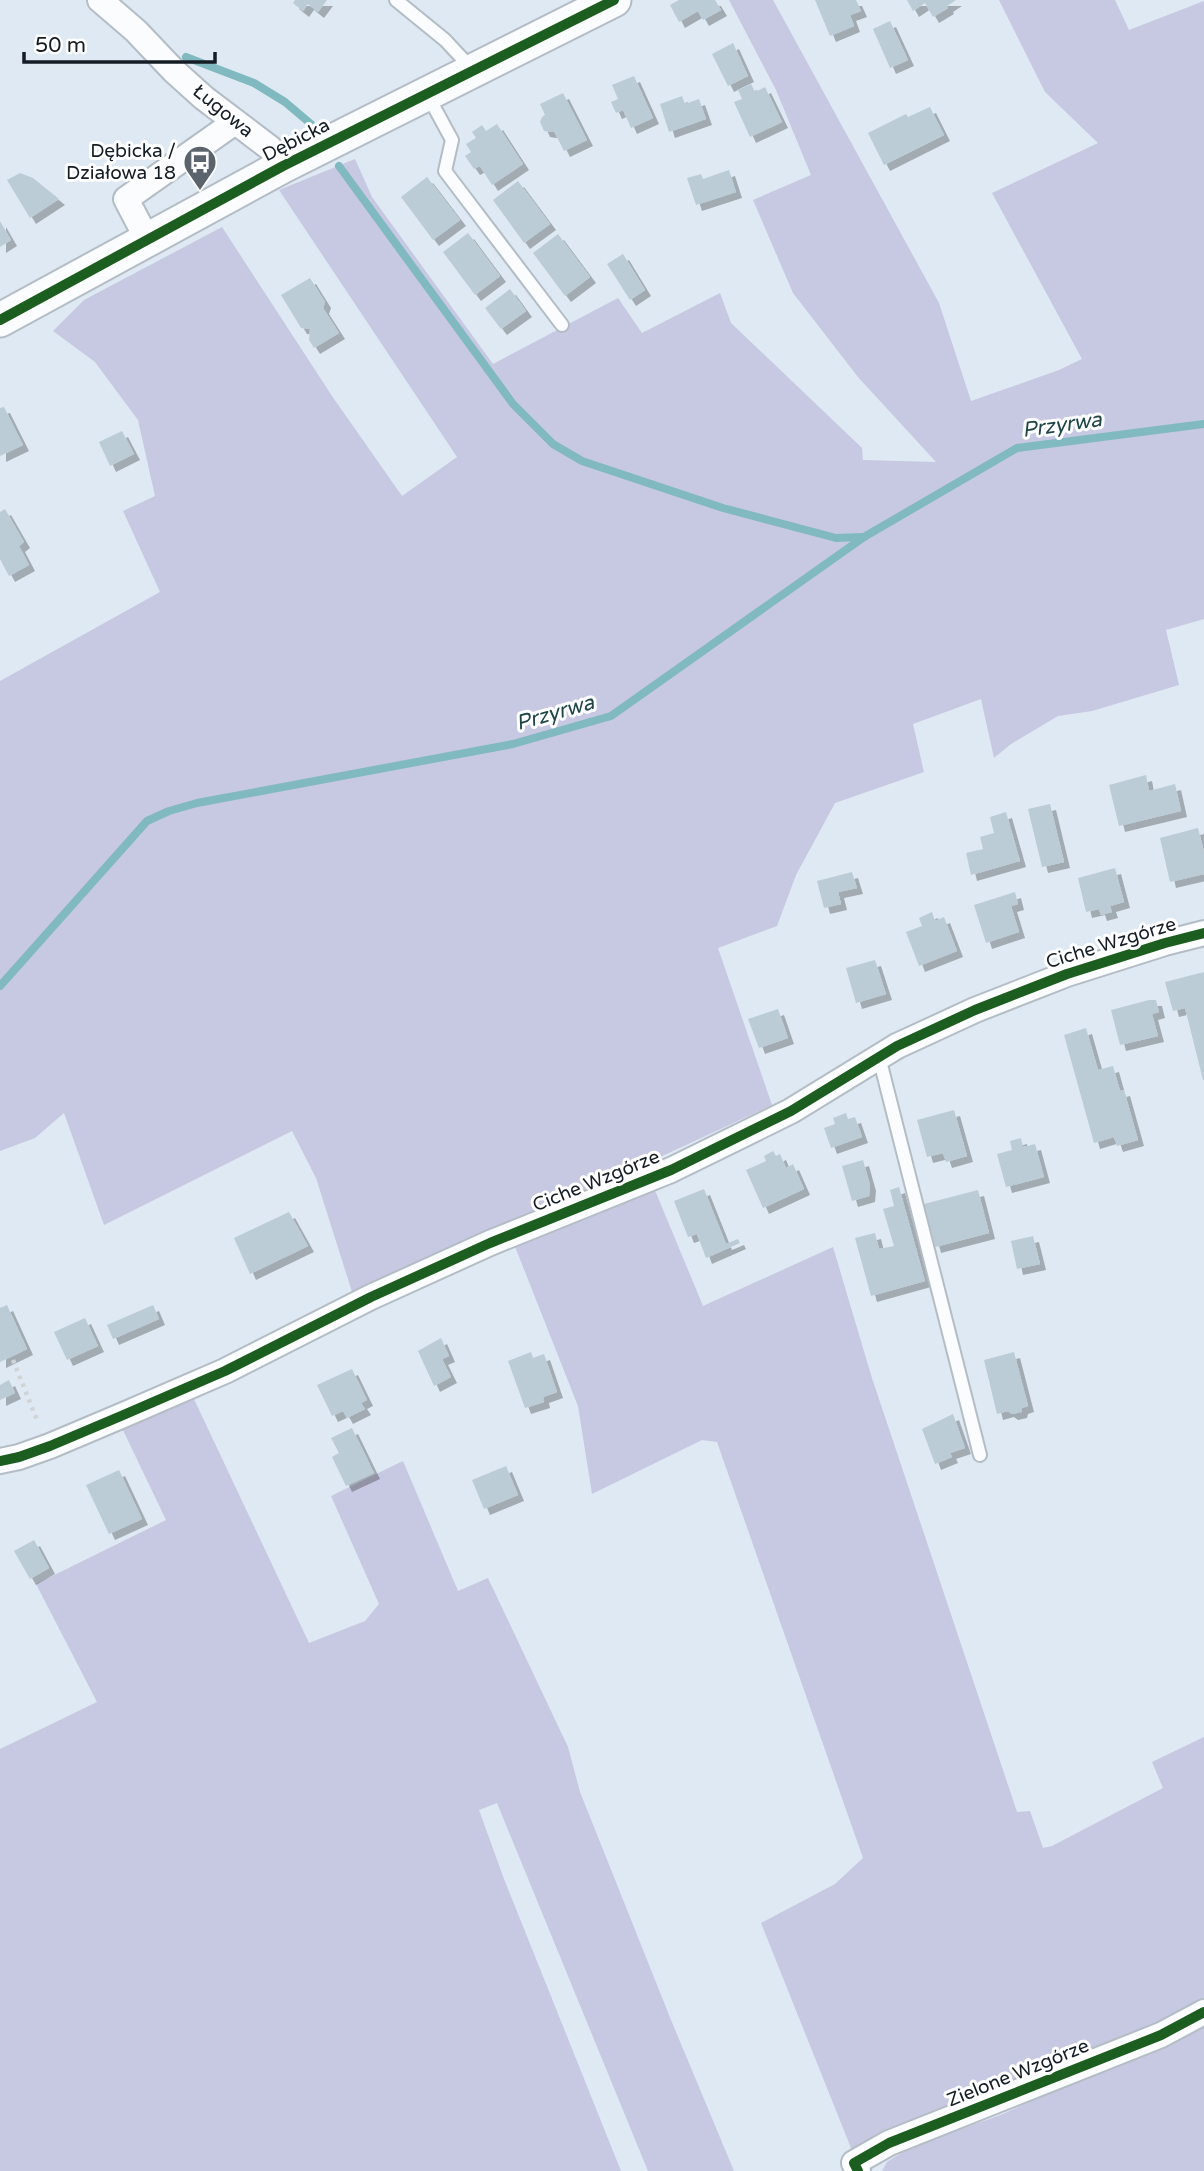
<svg xmlns="http://www.w3.org/2000/svg" width="1204" height="2171" font-family="'Varela Round',sans-serif">
  <style>
    .green { fill: #c7c8e2 }
    .lines { fill: none; stroke-linecap: round; stroke-linejoin: round }
    .stream { stroke: #80b9bf; stroke-width: 8 }
    .building { fill: #bbccd6; filter: url(#shadow) }
    .lane-casing { stroke: #b4bdc5; stroke-width: 16 }
    .street-casing { stroke: #b4bdc5; stroke-width: 28 }
    .secondary-casing { stroke: #b4bdc5; stroke-width: 37 }
    .path { stroke: #d0d4d6; stroke-width: 4.5; stroke-dasharray: 3.5 5; stroke-linecap: butt }
    .lane { stroke: #fafcfd; stroke-width: 12 }
    .street { stroke: #fafcfd; stroke-width: 24 }
    .secondary { stroke: #fafcfd; stroke-width: 33 }
    .cycleway-casing { stroke: #fff; stroke-width: 15 }
    .cycleway { stroke: #1b5e20; stroke-width: 10 }
    .labels { text-anchor: middle; dominant-baseline: central; stroke-width: 6; stroke-linejoin: round; paint-order: stroke }
    .street-label { font-size: 19px; fill: #141d25; stroke: #fff }
    .poi-label { font-size: 19px; fill: #141d25; stroke: #fff; text-anchor: end }
    .water-label { font-size: 21px; font-style: italic; fill: #1f4546; stroke: #fff }
  </style>
  <defs>
    <filter id="shadow"><feDropShadow dx="6" dy="6" stdDeviation="0" flood-color="#0004"/></filter>
  </defs>
  <rect width="100%" height="100%" fill="#dee9f3"/>
  <g class="green">
    <polygon points="729,0 773,0 939,303 971,401 1059,370 1082,359 992,193 1098,143 1045,92 999,0 1115,0 1129,30 1204,1 1204,619 1166,630 1179,685 1092,711 1058,716 1011,744 994,758 981,699 913,724 924,772 835,803 796,875 777,926 718,948 772,1105 613,1179 353,1295 316,1178 292,1131 104,1225 64,1113 35,1138 0,1151 0,681 160,592 123,511 155,496 138,420 95,362 53,331 84,300 222,227 332,396 402,496 457,457 279,190 355,159 372,197 493,364 618,298 642,333 720,293 731,323 862,448 863,460 936,462 858,377 793,293 753,200 811,175 776,90"/>
    <polygon points="654,1188 703,1306 833,1247 871,1375 1017,1812 1030,1811 1043,1848 1052,1846 1163,1788 1152,1762 1204,1737 1204,1999 1129,2038 853,2153 761,1923 835,1884 863,1858 717,1442 702,1440 592,1494 578,1406 514,1244"/>
    <polygon points="193,1397 309,1643 365,1621 379,1604 331,1496 403,1461 458,1591 488,1578 568,1747 580,1792 671,2020 734,2171 648,2171 497,1803 479,1810 504,1879 621,2171 0,2171 0,1749 97,1702 36,1584 166,1520 122,1428"/>
    <polygon points="1204,2023 1204,2171 882,2171 887,2162 912,2146 998,2116 1154,2048"/>
  </g>
  <g class="lines">
    <g class="stream">
      <polyline points="186,57 254,83 285,102 311,124"/>
      <polyline points="339,166 513,404 553,444 582,461 723,508 836,538 864,537"/>
      <polyline points="0,986 147,821 169,811 197,803 513,744 611,716 864,537 1017,448 1204,424"/>
    </g>
  </g>
  <g class="building">
    <polygon points="295,0 327,0 318,12 308,4 303,11 293,3"/>
    <polygon points="679,0 715,0 721,10 703,20 698,11 679,22 670,5"/>
    <polygon points="815,0 856,0 861,11 850,15 854,26 830,36"/>
    <polygon points="907,0 956,0 947,6 948,8 933,17 925,3 913,11"/>
    <polygon points="890,21 908,60 890,68 873,29"/>
    <polygon points="733,43 748,76 728,86 712,54"/>
    <polygon points="634,76 653,118 631,128 623,110 616,113 611,102 618,99 612,85"/>
    <polygon points="751,84 755,92 765,87 782,122 750,137 734,102 742,99 738,90"/>
    <polygon points="563,93 587,140 564,151 554,131 550,132 544,131 540,122 542,117 545,115 540,104"/>
    <polygon points="682,96 685,104 699,99 706,119 669,132 660,104"/>
    <polygon points="930,107 944,135 884,165 868,133 906,114 908,117"/>
    <polygon points="497,124 523,164 492,185 480,166 474,169 465,156 471,152 466,144 476,138 472,132 482,125 486,131"/>
    <polygon points="729,170 736,192 696,205 687,178 701,174 703,179"/>
    <polygon points="20,173 33,178 59,199 30,218 7,180"/>
    <polygon points="427,177 460,220 433,240 401,197"/>
    <polygon points="518,181 550,224 524,243 493,200"/>
    <polygon points="0,221 11,240 0,247"/>
    <polygon points="468,233 500,276 475,295 443,252"/>
    <polygon points="558,234 590,277 565,296 533,253"/>
    <polygon points="623,254 645,290 630,300 607,264"/>
    <polygon points="310,278 325,302 323,308 339,333 314,348 309,340 310,329 301,328 281,295"/>
    <polygon points="510,289 526,311 501,329 485,308"/>
    <polygon points="4,407 23,445 0,456 0,408"/>
    <polygon points="122,431 134,454 110,466 99,442"/>
    <polygon points="5,509 24,542 19,546 29,565 9,576 0,559 0,512"/>
    <polygon points="1146,775 1149,791 1175,784 1181,811 1119,826 1109,785"/>
    <polygon points="1050,804 1064,862 1042,867 1028,809"/>
    <polygon points="1006,812 1020,861 971,875 966,853 983,849 980,837 994,833 990,817"/>
    <polygon points="1198,828 1204,852 1204,874 1170,882 1160,838"/>
    <polygon points="1115,868 1124,902 1110,906 1112,912 1101,915 1099,909 1086,912 1078,878"/>
    <polygon points="852,872 857,888 838,892 841,904 824,908 817,881"/>
    <polygon points="1015,892 1018,904 1011,906 1019,932 986,943 974,905"/>
    <polygon points="932,912 935,921 944,917 957,951 919,966 906,932 922,926 919,918"/>
    <polygon points="875,960 886,994 856,1003 846,968"/>
    <polygon points="1204,972 1204,1080 1203,1080 1185,1008 1173,1011 1165,982"/>
    <polygon points="1149,1000 1156,1000 1159,1012 1152,1014 1158,1036 1120,1045 1111,1010"/>
    <polygon points="778,1009 788,1038 759,1048 748,1019"/>
    <polygon points="1086,1028 1098,1070 1113,1066 1120,1091 1124,1090 1138,1140 1117,1146 1114,1137 1094,1143 1064,1035"/>
    <polygon points="954,1110 967,1156 946,1162 943,1153 927,1157 917,1120"/>
    <polygon points="846,1113 848,1119 855,1117 862,1137 831,1148 824,1128 835,1124 833,1118"/>
    <polygon points="1021,1138 1023,1147 1035,1144 1044,1177 1006,1187 997,1154 1012,1150 1010,1141"/>
    <polygon points="773,1151 776,1156 780,1154 786,1168 793,1164 804,1189 763,1208 746,1170 766,1161 764,1156"/>
    <polygon points="863,1160 870,1185 869,1196 852,1201 842,1166"/>
    <polygon points="899,1187 925,1281 871,1296 855,1238 875,1233 879,1249 894,1246 883,1209 894,1206 890,1190"/>
    <polygon points="704,1189 726,1244 738,1239 740,1243 706,1258 697,1234 688,1237 674,1201"/>
    <polygon points="978,1190 989,1233 935,1247 924,1204"/>
    <polygon points="289,1212 308,1246 250,1274 234,1238"/>
    <polygon points="1033,1236 1040,1264 1017,1269 1011,1241"/>
    <polygon points="7,1305 27,1349 0,1362 0,1308"/>
    <polygon points="153,1305 159,1319 113,1339 107,1325"/>
    <polygon points="85,1318 98,1346 67,1360 54,1332"/>
    <polygon points="441,1338 449,1356 442,1359 451,1377 434,1386 418,1351"/>
    <polygon points="531,1352 533,1358 544,1354 557,1392 543,1397 544,1402 525,1408 508,1361"/>
    <polygon points="1014,1352 1028,1406 1022,1408 1021,1412 1012,1414 1008,1411 997,1414 984,1360"/>
    <polygon points="352,1369 367,1400 361,1403 365,1409 347,1418 343,1411 332,1416 317,1385"/>
    <polygon points="9,1380 15,1393 0,1400 0,1385"/>
    <polygon points="953,1414 965,1448 950,1453 952,1457 935,1464 922,1429"/>
    <polygon points="352,1428 374,1473 346,1486 332,1457 339,1453 331,1438"/>
    <polygon points="506,1466 518,1495 484,1509 472,1480"/>
    <polygon points="119,1470 142,1519 109,1534 86,1485"/>
    <polygon points="34,1540 49,1568 30,1579 14,1551"/>
  </g>
  <g class="lines">
    <defs>
      <g id="lane">
        <polyline points="396,0 445,40 473,70"/>
        <polyline points="427,94 452,140 445,171 562,325"/>
        <polyline points="879,1057 980,1455"/>
      </g>
      <g id="street">
        <polyline points="100,0 136,31 174,71 204,98 270,148 283,166"/>
        <polyline points="147,239 126,199 235,122"/>
        <polyline points="0,1461 19,1457 50,1446 121,1416 225,1371 371,1297 490,1243 671,1170 791,1111 897,1046 975,1010 1067,974 1165,943 1204,933"/>
        <polyline points="858,2171 854,2163 889,2143 1161,2035 1204,2012"/>
      </g>
      <polyline id="secondary" points="0,320 283,166 614,0"/>
    </defs>
    <use href="#lane" class="lane-casing"/>
    <use href="#street" class="street-casing"/>
    <use href="#secondary" class="secondary-casing"/>
    <polyline class="path" points="13,1360 37,1420"/>
    <use href="#lane" class="lane"/>
    <use href="#street" class="street"/>
    <use href="#secondary" class="secondary"/>
    <defs>
      <g id="cycleway">
        <polyline points="0,320 283,166 614,0"/>
        <polyline points="0,1461 19,1457 50,1446 121,1416 225,1371 371,1297 490,1243 671,1170 791,1111 897,1046 975,1010 1067,974 1165,943 1204,933"/>
        <polyline points="858,2171 854,2163 889,2143 1161,2035 1204,2012"/>
      </g>
    </defs>
    <use href="#cycleway" class="cycleway-casing"/>
    <use href="#cycleway" class="cycleway"/>
  </g>
  <defs>
    <symbol id="bus-pin" viewBox="-11 -11 22 30"><path d="M0 17L-7.5 6A9.5 9.5 0 1 1 7.5 6Z" fill="#5b646d" stroke="#fff"/><path d="M-5-6H5V4H4V6H2V4H-2V6H-4V4H-5ZM-3.5-4V0h7V-4ZM-3.5 1.2v1.5H-2V1.2ZM2 1.2v1.5H3.5V1.2Z" fill="#fff"/></symbol>
  </defs>
  <g fill-rule="evenodd">
    <use href="#bus-pin" x="181" y="143" width="38" height="52"/>
  </g>
  <g class="labels">
    <g class="street-label">
      <text transform="translate(223 111) rotate(39)">Ługowa</text>
      <text transform="translate(296 140) rotate(-27)">Dębicka</text>
      <text transform="translate(1111 943) rotate(-17)">Ciche Wzgórze</text>
      <text transform="translate(596 1181) rotate(-22)">Ciche Wzgórze</text>
      <text transform="translate(1018 2073) rotate(-22)">Zielone Wzgórze</text>
    </g>
    <g class="poi-label">
      <text x="176" y="151">Dębicka /<tspan x="176" dy="22">Działowa 18</tspan></text>
    </g>
    <g class="water-label">
      <text transform="translate(1062 425) rotate(-8)">Przyrwa</text>
      <text transform="translate(555 713) rotate(-16)">Przyrwa</text>
    </g>
  </g>
  <path d="M24 52v10h191v-10" fill="none" stroke="#141d25" stroke-width="3.5"/>
  <text x="35" y="52" font-size="21" fill="#141d25" stroke="#ffffff" stroke-width="5" paint-order="stroke">50 m</text>
</svg>
